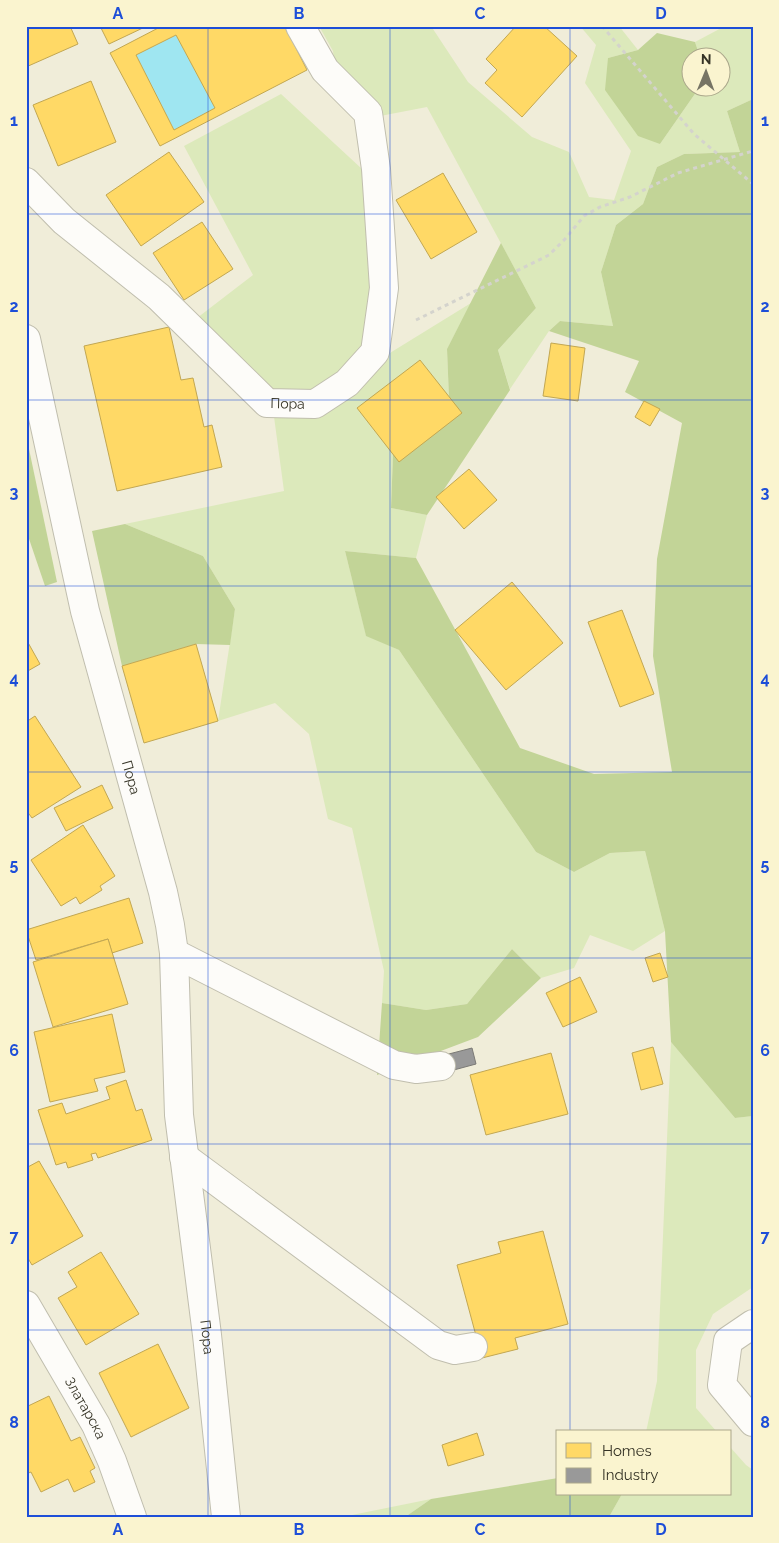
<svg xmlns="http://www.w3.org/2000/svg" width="779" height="1543" font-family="Raleway,sans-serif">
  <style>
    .green { fill: #dce9bb }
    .forest { fill: #c2d497 }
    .water { fill: #9fe6f1 }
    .homes { fill: #ffd966; stroke: #c2a752; fill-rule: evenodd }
    .industry { fill: #999; stroke: #7b7a76 }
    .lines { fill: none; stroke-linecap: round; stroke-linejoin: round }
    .minor-casing { stroke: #c0beae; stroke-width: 30 }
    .path { stroke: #d4d3cd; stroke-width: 3; stroke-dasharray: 4 4; stroke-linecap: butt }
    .minor { stroke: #fdfcf9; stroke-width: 28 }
    .grid { fill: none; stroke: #1d4ed8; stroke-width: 1; stroke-opacity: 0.55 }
    .labels { text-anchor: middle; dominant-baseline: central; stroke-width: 5; stroke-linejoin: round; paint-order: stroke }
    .street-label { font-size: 14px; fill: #353325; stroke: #faf4cf }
    .neatline { fill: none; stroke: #1d4ed8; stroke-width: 2 }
    .grid-label { font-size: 16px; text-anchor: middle; font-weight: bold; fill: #1d4ed8 }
  </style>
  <rect width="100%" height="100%" fill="#f0edd9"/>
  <g class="green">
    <polygon points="319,26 431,26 468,82 532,137 569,152 589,197 614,200 631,151 585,83 596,45 580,26 619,26 638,50 608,58 660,144 699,88 722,88 722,58 700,57 695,42 725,26 753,26 753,99 727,111 740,152 684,154 657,167 643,204 616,225 601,272 613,326 560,321 549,331 510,389 498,350 536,308 427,107 375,117 336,77 333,51"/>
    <polygon points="281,94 362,169 385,356 471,303 447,349 450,424 394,428 391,508 427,515 416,558 345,551 366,635 399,650 536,852 574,872 610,853 645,851 665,931 633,951 590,935 574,968 541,978 512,949 467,1004 426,1010 382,1003 384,971 352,828 328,819 309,734 275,703 218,721 235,609 203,556 125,524 284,491 270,387 197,318 253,275 184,146"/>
    <polygon points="671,1042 735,1118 753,1116 753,1287 713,1314 696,1350 696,1408 717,1432 646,1432 657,1381"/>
    <polygon points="730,1447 746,1465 753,1470 753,1517 609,1517 622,1494 730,1494"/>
    <polygon points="431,1499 405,1517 342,1517"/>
  </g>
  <g class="forest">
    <polygon points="657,33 695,42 700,57 692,58 692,88 699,88 660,144 638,136 605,90 608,58 638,50"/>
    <polygon points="753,99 753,1116 735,1118 671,1042 665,931 645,851 610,853 574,872 536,852 399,650 366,636 345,551 416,558 520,748 594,774 672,772 653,656 657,559 682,423 625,392 639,361 549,331 560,321 613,326 601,272 616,225 643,204 657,167 684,154 740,152 727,111"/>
    <polygon points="501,243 536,308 498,350 510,390 427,515 391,508 394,428 450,423 447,349"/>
    <polygon points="29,449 57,582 45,586 26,530 26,450"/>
    <polygon points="125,524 203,556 235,609 230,645 196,644 122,666 92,531"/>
    <polygon points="512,949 541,978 478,1037 377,1075 382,1003 426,1010 467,1004"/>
    <polygon points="558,1478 558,1494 622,1494 609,1517 405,1517 431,1499"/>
  </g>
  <polygon class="water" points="176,35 215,108 174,130 136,55"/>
  <g class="homes">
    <polygon points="26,26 70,26 78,44 26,67"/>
    <polygon points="100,26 147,26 109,44"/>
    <path d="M162,26H285L307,70L160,146L110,53ZM176,35L215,108L174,130L136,55Z"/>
    <polygon points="516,26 544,26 577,56 522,117 485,83 497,70 486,59"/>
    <polygon points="91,81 116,142 58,166 33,105"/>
    <polygon points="169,152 204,202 141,246 106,195"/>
    <polygon points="443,173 477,232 431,259 396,200"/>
    <polygon points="202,222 233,269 184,300 153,253"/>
    <polygon points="169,327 181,380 193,378 204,427 212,425 222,467 117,491 84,346"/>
    <polygon points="551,343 585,348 578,401 543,396"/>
    <polygon points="420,360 462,413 399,462 357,408"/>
    <polygon points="644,401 660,409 650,426 635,417"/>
    <polygon points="469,469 497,500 464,529 436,497"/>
    <polygon points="512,582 563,643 506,690 455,630"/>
    <polygon points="622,610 654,694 620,707 588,622"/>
    <polygon points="26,639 40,664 26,672"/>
    <polygon points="196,644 218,721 144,743 122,666"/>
    <polygon points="35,716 81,787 32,818 26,810 26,722"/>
    <polygon points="102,785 113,808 66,831 54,808"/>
    <polygon points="83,825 115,876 100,886 102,890 80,904 76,897 61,906 31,860"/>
    <polygon points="129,898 143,943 112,953 108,939 36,960 26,930"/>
    <polygon points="108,939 128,1004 53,1027 33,962"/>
    <polygon points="660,953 668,977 653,982 645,958"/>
    <polygon points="580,977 597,1012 563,1027 546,993"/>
    <polygon points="112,1014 125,1072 94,1079 98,1091 50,1102 34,1032"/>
    <polygon points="653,1047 663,1084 641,1090 632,1053"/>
    <polygon points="551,1053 568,1114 486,1135 470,1075"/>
    <polygon points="126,1080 136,1111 142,1109 152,1140 98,1158 96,1153 91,1154 93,1160 68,1168 66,1162 56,1165 38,1110 62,1103 66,1114 110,1099 106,1087"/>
    <polygon points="39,1161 83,1236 32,1265 26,1255 26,1168"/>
    <polygon points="543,1231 568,1324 515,1338 518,1349 482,1358 457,1265 501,1253 498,1242"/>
    <polygon points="101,1252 139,1314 86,1345 58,1298 77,1287 68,1272"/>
    <polygon points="158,1344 189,1408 131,1437 99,1373"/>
    <polygon points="49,1396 71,1441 80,1437 95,1468 90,1471 95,1482 74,1492 68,1479 41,1492 31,1472 26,1474 26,1407"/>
    <polygon points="477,1433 484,1455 448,1466 442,1445"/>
  </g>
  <polygon class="industry" points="472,1048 476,1064 450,1071 445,1055"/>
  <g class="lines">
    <defs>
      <g id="minor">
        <path id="s1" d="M26,182L64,221L159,297L267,403L315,404L347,383L375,352L384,288L376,169L368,113L325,70L300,26"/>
        <path id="s2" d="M26,339L85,611L163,892L170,925L174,953L179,1115L207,1335L226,1517"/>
        <polyline points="174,953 394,1065 416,1069 441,1066"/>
        <polyline points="184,1157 438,1345 455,1350 473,1347"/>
        <path id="s3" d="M26,1305L96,1425L112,1461L132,1517"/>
        <polyline points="753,1324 728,1341 722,1385 753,1422"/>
      </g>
    </defs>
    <use href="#minor" class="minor-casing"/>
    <g class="path">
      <polyline points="602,26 694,134 753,184"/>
      <polyline points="416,320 549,255 565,239 584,216 600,207 630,197 678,173 753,151"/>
    </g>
    <use href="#minor" class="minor"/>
  </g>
  <path class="grid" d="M208,26V1517M390,26V1517M570,26V1432M26,214H753M26,400H753M26,586H753M26,772H753M26,958H753M26,1144H753M26,1330H753M570,1494V1517"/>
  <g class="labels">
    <g class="street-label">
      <text stroke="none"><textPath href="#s1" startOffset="348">Пора</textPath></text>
      <text stroke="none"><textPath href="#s2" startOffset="451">Пора</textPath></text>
      <text stroke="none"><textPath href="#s2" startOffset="1018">Пора</textPath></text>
      <text stroke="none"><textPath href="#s3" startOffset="119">Златарска</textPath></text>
    </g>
  </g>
  <rect width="779" height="1543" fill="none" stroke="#faf4cf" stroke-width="55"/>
  <rect x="556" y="1430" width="175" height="65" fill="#faf4cf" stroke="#aba78b"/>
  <rect x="566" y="1443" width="25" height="15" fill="#ffd966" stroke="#aba78b"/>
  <text x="602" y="1456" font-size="15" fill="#353325">Homes</text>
  <rect x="566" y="1468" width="25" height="15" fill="#999999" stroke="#aba78b"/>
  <text x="602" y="1480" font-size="15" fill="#353325">Industry</text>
  <g transform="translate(706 72) rotate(1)"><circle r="24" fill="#faf4cf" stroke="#aba78b"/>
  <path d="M0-4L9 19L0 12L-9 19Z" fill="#767464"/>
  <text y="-8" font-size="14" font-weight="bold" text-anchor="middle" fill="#353325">N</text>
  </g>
  <rect x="28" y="28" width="724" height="1488" class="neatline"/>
  <g class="grid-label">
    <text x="118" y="19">A</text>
    <text x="299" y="19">B</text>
    <text x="480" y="19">C</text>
    <text x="661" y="19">D</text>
    <text x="14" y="126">1</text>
    <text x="765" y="126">1</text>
    <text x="14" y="312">2</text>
    <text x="765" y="312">2</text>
    <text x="14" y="498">3</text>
    <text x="765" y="498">3</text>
    <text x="14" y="684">4</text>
    <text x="765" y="684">4</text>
    <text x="14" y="870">5</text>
    <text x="765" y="870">5</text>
    <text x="14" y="1056">6</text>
    <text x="765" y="1056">6</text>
    <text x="14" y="1242">7</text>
    <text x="765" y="1242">7</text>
    <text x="14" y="1428">8</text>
    <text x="765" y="1428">8</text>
    <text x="118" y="1535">A</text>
    <text x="299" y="1535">B</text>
    <text x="480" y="1535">C</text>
    <text x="661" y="1535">D</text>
  </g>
</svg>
